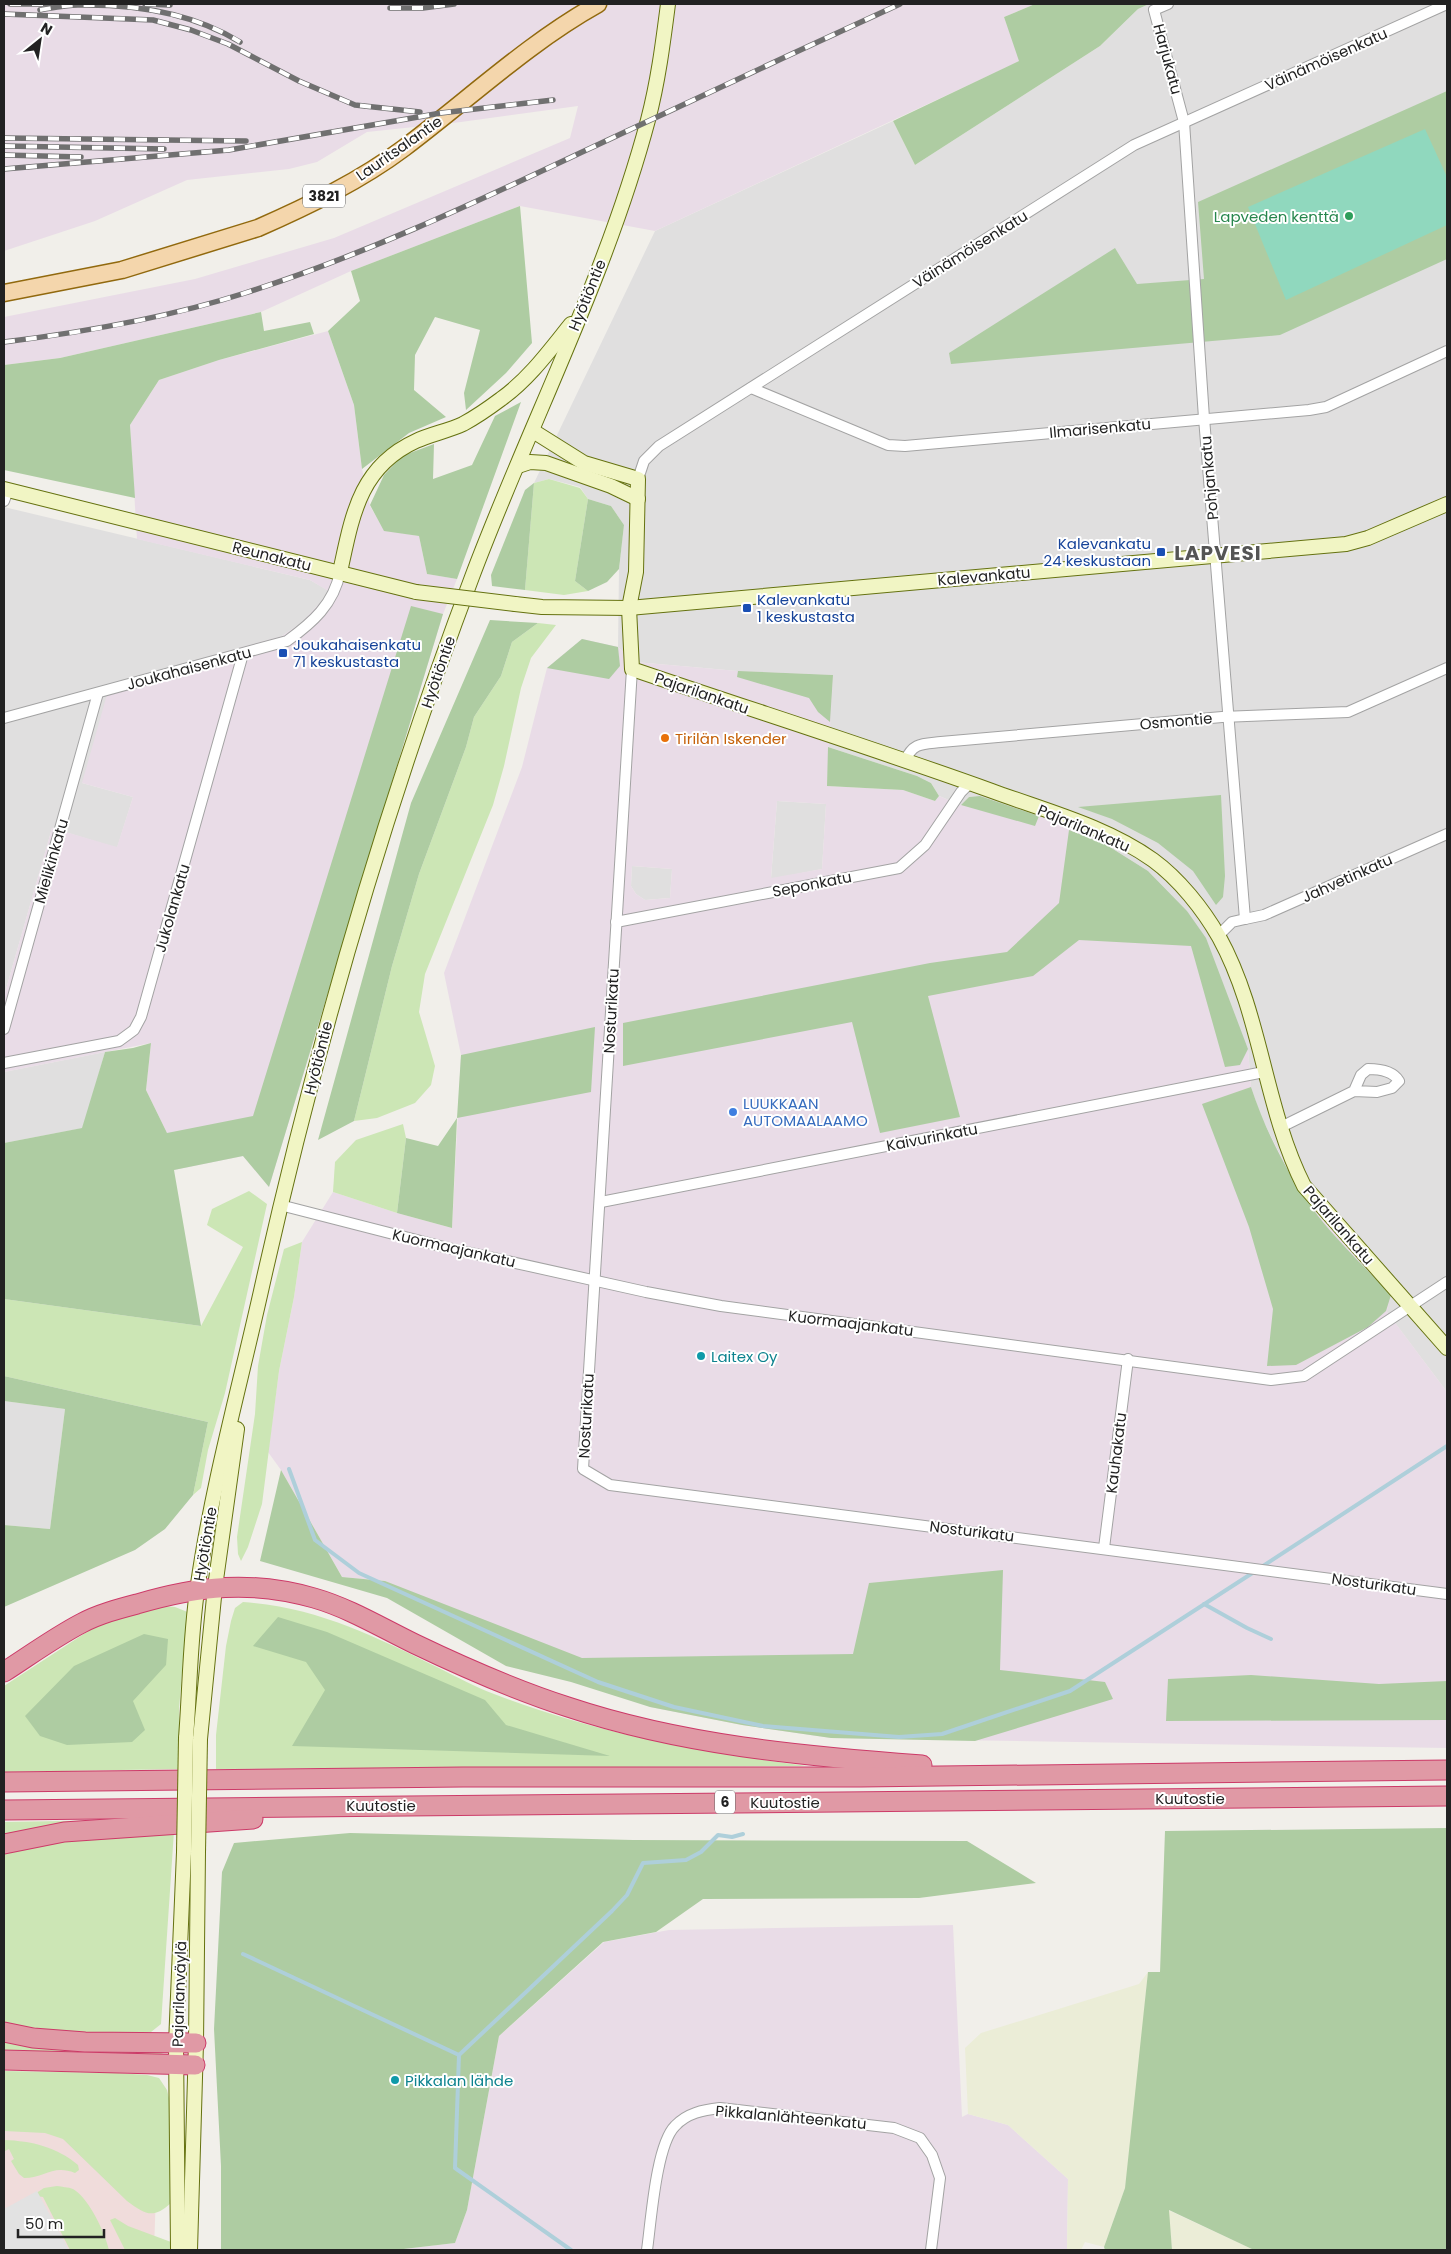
<svg xmlns="http://www.w3.org/2000/svg" width="1451" height="2254" font-family="Poppins,sans-serif">
  <style>
    .residential { fill: #e0dfdf }
    .commercial { fill: #f0dcdb }
    .industrial { fill: #e9dce7; fill-rule: evenodd }
    .farmland { fill: #ebedd7 }
    .grass { fill: #cce6b5 }
    .forest { fill: #aecca2 }
    .pitch { fill: #90d8be }
    .parking { fill: #e2e2e2 }
    .lines { fill: none; stroke-linecap: round; stroke-linejoin: round }
    .stream { stroke: #aecfda; stroke-width: 4 }
    .street-casing { stroke: #a3a3a3; stroke-width: 12 }
    .secondary-casing { stroke: #657210; stroke-width: 16 }
    .primary-casing { stroke: #91690e; stroke-width: 19 }
    .highway-casing { stroke: #cc3a68; stroke-width: 21 }
    .street { stroke: #fff; stroke-width: 10 }
    .secondary { stroke: #f1f5c4; stroke-width: 14 }
    .primary { stroke: #f4d6ac; stroke-width: 16 }
    .highway { stroke: #e099a5; stroke-width: 19 }
    .rail-casing { stroke: #707070; stroke-width: 5.5 }
    .rail { stroke: #fff; stroke-width: 4; stroke-dasharray: 11; stroke-linecap: butt }
    .secondary-bridge-casing { stroke: #657210; stroke-width: 16; stroke-linecap: butt }
    .secondary-bridge { stroke: #f1f5c4; stroke-width: 14 }
    .leisure-dot { fill: #2e9e5b; stroke: #fff; stroke-width: 2 }
    .transit-dot { fill: #1a4fb4; stroke: #fff; stroke-width: 2 }
    .food-dot { fill: #e8710a; stroke: #fff; stroke-width: 2 }
    .shop-dot { fill: #3f7fe0; stroke: #fff; stroke-width: 2 }
    .culture-dot { fill: #0f9aa8; stroke: #fff; stroke-width: 2 }
    .labels { text-anchor: middle; dominant-baseline: central; stroke-width: 4; stroke-linejoin: round; paint-order: stroke }
    .shield { fill: #fff; stroke: #646464; stroke-width: 1 }
    .shield-label { font-size: 14px; font-weight: bold; fill: #222 }
    .street-label { font-size: 15px; fill: #222; stroke: #fff }
    .leisure-label { font-size: 15px; fill: #27864d; stroke: #fff; text-anchor: end }
    .transit-label { font-size: 15px; fill: #164399; stroke: #fff; text-anchor: start }
    .food-label { font-size: 15px; fill: #c56008; stroke: #fff; text-anchor: start }
    .shop-label { font-size: 15px; fill: #366cbe; stroke: #fff; text-anchor: start }
    .culture-label { font-size: 15px; fill: #0d838f; stroke: #fff; text-anchor: start }
    .district-label { font-size: 20px; font-weight: bold; letter-spacing: 1px; fill: #555; stroke: #fff }
  </style>
  <rect width="100%" height="100%" fill="#f1efea"/>
  <g class="residential">
    <polygon points="1149,4 1447,4 1447,1392 1386,1311 1391,1295 1319,1216 1290,1174 1261,1117 1251,1087 1248,1049 1187,911 1148,871 1105,844 1039,816 980,796 969,797 961,805 939,796 931,783 917,776 828,747 833,675 738,671 635,662 618,647 619,569 624,525 611,506 588,499 580,487 549,479 534,483 655,231 893,121 915,165 1100,46 1138,9"/>
    <polygon points="4,507 310,580 331,592 301,623 282,636 239,650 82,783 133,797 117,848 52,828 4,996"/>
    <polygon points="777,801 826,804 822,869 771,879"/>
    <polygon points="632,866 672,869 670,898 645,900 636,894 631,886"/>
    <polygon points="105,1052 83,1128 4,1143 4,1072"/>
    <polygon points="4,1401 65,1409 50,1529 4,1525"/>
  </g>
  <polygon class="commercial" points="4,2113 145,2117 156,2192 154,2250 4,2250"/>
  <g class="industrial">
    <polygon points="4,4 1035,4 1004,17 1020,61 655,231 520,206 351,271 261,312 60,358 4,365 4,317 195,279 334,238 570,138 578,106 461,122 367,132 317,162 289,169 187,180 95,221 4,251"/>
    <polygon points="328,331 354,405 362,469 370,506 384,530 419,536 427,574 457,579 443,614 269,1187 243,1156 174,1170 167,1133 146,1090 151,1043 4,1072 4,996 52,828 117,847 133,797 82,783 110,684 282,636 301,623 330,592 310,580 137,539 130,425 159,380 219,360"/>
    <path d="M582,639L618,647L635,662L738,671L833,675L827,786L903,790L935,801L939,796L961,805L969,797L980,796L1039,816L1105,844L1148,871L1187,911L1206,938L1248,1049L1251,1087L1261,1117L1290,1174L1319,1216L1391,1295L1387,1312L1447,1392V1748L831,1738L742,1725L650,1707L385,1581L342,1577L281,1470L268,1452L279,1371L294,1297L302,1242L333,1192L397,1213L452,1228L461,1055L444,973L522,767L547,668ZM777,801L826,804L822,869L771,878ZM632,866L672,869L670,898L645,900L636,894L631,886Z"/>
    <polygon points="953,1925 962,2117 968,2114 1008,2125 1068,2179 1067,2250 395,2250 455,2243 467,2210 499,2036 604,1942 669,1930"/>
  </g>
  <g class="farmland">
    <polygon points="1148,1972 1132,2139 1125,2188 1104,2247 1085,2242 1081,2250 1067,2250 1068,2179 1008,2125 968,2114 965,2048 981,2033 1139,1984"/>
    <polygon points="1168,2210 1252,2249 1254,2250 1172,2250"/>
  </g>
  <g class="grass">
    <polygon points="549,479 580,488 588,499 575,581 588,591 564,595 525,590 534,483"/>
    <polygon points="538,623 556,625 531,658 521,688 504,766 493,805 425,974 419,1012 435,1066 431,1085 415,1103 377,1118 354,1121 392,966 419,874 466,747 474,717 501,676 512,642"/>
    <polygon points="403,1124 406,1138 397,1213 333,1192 335,1162 356,1140"/>
    <polygon points="249,1191 267,1204 225,1393 208,1450 201,1488 193,1495 208,1422 4,1376 4,1299 201,1326 243,1247 207,1225 212,1209"/>
    <polygon points="302,1242 294,1297 279,1371 262,1504 248,1547 241,1561 238,1554 237,1537 255,1414 258,1366 267,1315 284,1249"/>
    <path d="M243,1602C317,1607 374,1636 439,1668C457,1677 475,1687 494,1694C594,1733 701,1752 807,1766L216,1769V1735L226,1646L231,1621L235,1608Z"/>
    <polygon points="161,1606 175,1607 190,1613 189,1625 185,1636 179,1709 179,1769 4,1772 4,1686 96,1626 131,1613"/>
    <polygon points="119,1820 4,1836 4,1822"/>
    <path d="M174,1831L161,2024L151,2032L124,2036L39,2032L4,2023V1852C59,1840 117,1836 174,1831Z"/>
    <polygon points="4,2040 161,2053 166,2055 4,2054"/>
    <path d="M4,2071L118,2073L147,2075L159,2078L167,2090L171,2106V2203C153,2219 146,2215 127,2201L63,2139L45,2133L4,2131Z"/>
    <path d="M4,2140C32,2141 57,2147 78,2165L79,2170L75,2173C53,2164 45,2178 24,2178L19,2174L11,2161L14,2159L9,2149L5,2151Z"/>
    <path d="M57,2186C62,2187 68,2187 73,2189C89,2198 105,2233 109,2250H70L43,2197L36,2196L24,2201L44,2188Z"/>
    <polygon points="115,2218 128,2226 171,2242 171,2250 125,2250 110,2220"/>
  </g>
  <g class="forest">
    <polygon points="1035,4 1149,4 1138,9 1100,46 915,165 893,121 1019,61 1004,17"/>
    <polygon points="1447,91 1447,259 1280,335 951,364 949,353 1115,248 1137,284 1204,279 1198,202"/>
    <polygon points="520,206 532,343 506,373 466,410 464,393 480,330 435,317 415,355 414,390 446,417 409,433 362,469 354,405 328,331 360,301 351,271"/>
    <polygon points="261,312 264,331 310,322 314,334 219,360 159,380 130,425 135,498 4,470 4,365 60,358"/>
    <polygon points="521,402 457,579 427,574 419,536 384,531 370,505 384,475 402,456 434,444 433,479 472,465 495,416"/>
    <polygon points="534,483 525,590 492,586 491,575 525,490"/>
    <polygon points="588,499 611,506 624,525 619,569 607,582 588,591 575,581"/>
    <polygon points="411,606 443,614 269,1187 243,1156 174,1170 201,1326 4,1299 4,1143 82,1128 105,1052 133,1048 151,1043 146,1090 167,1133 253,1116"/>
    <polygon points="490,620 538,623 512,642 501,676 474,717 466,747 419,874 392,966 354,1121 318,1140 411,803"/>
    <polygon points="582,639 618,647 620,666 609,679 547,668"/>
    <polygon points="738,671 833,675 830,722 818,712 809,698 737,677"/>
    <polygon points="828,747 917,776 931,783 939,796 935,801 903,790 827,786"/>
    <polygon points="1221,795 1225,876 1223,897 1216,905 1193,871 1158,843 1112,819 1078,807"/>
    <polygon points="980,796 1039,816 1035,826 961,805 969,797"/>
    <polygon points="1069,830 1105,844 1148,871 1187,911 1206,938 1248,1049 1240,1065 1225,1067 1191,946 1079,940 1033,976 928,996 960,1117 880,1133 852,1022 623,1066 623,1023 930,963 1007,952 1059,903"/>
    <polygon points="595,1027 591,1092 457,1118 452,1228 397,1213 406,1138 438,1146 457,1118 461,1055"/>
    <path d="M1251,1087C1266,1133 1289,1177 1318,1216C1340,1244 1367,1269 1391,1295L1386,1311L1368,1327L1296,1365L1267,1366L1273,1309L1249,1227L1202,1104Z"/>
    <polygon points="4,1376 208,1422 193,1495 165,1529 135,1550 4,1607 4,1525 50,1529 65,1409 4,1401"/>
    <polygon points="281,1470 342,1577 385,1581 582,1658 853,1654 869,1583 1003,1570 1000,1670 1105,1682 1113,1699 975,1741 831,1738 742,1725 650,1707 571,1682 506,1666 387,1598 260,1561"/>
    <polygon points="278,1617 327,1632 485,1700 506,1725 610,1756 292,1746 325,1690 306,1662 253,1646"/>
    <polygon points="144,1634 168,1639 166,1665 133,1701 145,1730 132,1742 67,1745 40,1736 25,1716 74,1666"/>
    <polygon points="1251,1675 1379,1684 1447,1681 1447,1720 1166,1721 1168,1679"/>
    <polygon points="1447,1828 1447,2250 1254,2250 1169,2210 1172,2250 1105,2250 1104,2247 1125,2188 1148,1972 1160,1972 1165,1831"/>
    <polygon points="350,1833 633,1840 967,1841 1036,1883 919,1898 703,1899 656,1932 603,1942 499,2036 467,2210 455,2243 395,2250 221,2250 221,2166 214,2029 222,1872 234,1843"/>
  </g>
  <polygon class="pitch" points="1425,129 1447,177 1447,225 1286,300 1248,207"/>
  <polygon class="parking" points="37,2191 69,2250 4,2250 4,2209"/>
  <g class="lines">
    <g class="stream">
      <polyline points="289,1469 315,1540 359,1573 598,1682 674,1707 763,1726 899,1737 942,1734 1070,1691 1254,1572"/>
      <polyline points="1260,1568 1447,1446"/>
      <polyline points="1204,1604 1247,1628 1271,1639"/>
      <polyline points="243,1954 459,2055"/>
      <polyline points="571,2250 455,2168 459,2055 612,1911 627,1895 643,1863 686,1860 701,1852 718,1835 732,1837 743,1834"/>
    </g>
    <defs>
      <g id="street">
        <polyline points="1168,4 1154,10 1184,122 1204,418 1245,919 1232,922 1218,936"/>
        <polyline points="751,388 888,445 905,446 1309,410 1326,407 1447,351"/>
        <polyline points="638,479 644,461 659,446 1134,145 1447,4"/>
        <polyline points="4,501 8,490"/>
        <polyline points="632,669 583,1469 610,1485 1447,1594"/>
        <path d="M4,718L287,641C312,623 334,604 340,572"/>
        <path d="M905,761C913,742 923,744 941,742L1222,717L1348,712L1447,668"/>
        <polyline points="1245,919 1264,915 1447,834"/>
        <polyline points="616,922 899,868 925,845 961,792 970,783"/>
        <polyline points="4,1029 98,693"/>
        <polyline points="4,1063 119,1041 134,1030 141,1017 243,654"/>
        <path d="M1281,1127L1354,1091L1377,1092L1392,1088L1399,1081C1393,1071 1379,1069 1368,1069L1361,1075L1354,1091"/>
        <polyline points="601,1202 1264,1072"/>
        <polyline points="280,1205 444,1247 646,1292 721,1306 1271,1380 1304,1376 1447,1282"/>
        <polyline points="1104,1548 1128,1359"/>
        <path d="M647,2250C651,2222 656,2145 675,2126C687,2113 703,2110 720,2108L894,2128L920,2138L932,2155L940,2178L931,2250"/>
      </g>
      <g id="secondary">
        <path d="M533,431L584,463L638,479L636,572L629,608L632,669C752,710 873,748 992,791C1046,811 1105,826 1153,860C1179,879 1203,909 1219,937C1262,1015 1264,1107 1304,1186L1447,1348"/>
        <polyline points="518,466 530,462 546,463 611,486 638,499"/>
        <polyline points="4,489 416,592"/>
        <path d="M340,572C352,517 359,467 416,441C431,434 448,431 463,424C476,417 489,408 501,399C529,379 550,350 571,324"/>
        <polyline points="515,604 542,607 629,608 1346,544 1368,538 1447,504"/>
        <path d="M186,1738C190,1687 190,1635 198,1584C212,1486 239,1389 261,1291C315,1049 384,810 472,577C529,425 606,278 648,120C658,82 663,43 668,4"/>
        <polyline points="200,1739 215,1587 237,1429"/>
        <polyline points="178,2250 176,2044 184,1852"/>
        <polyline points="190,2250 196,2043 198,1852"/>
      </g>
      <path id="primary" d="M4,293L122,270L258,228C308,206 360,181 404,148C468,100 528,43 598,4"/>
      <g id="highway">
        <path d="M4,1672C29,1656 55,1637 82,1623C99,1614 118,1609 137,1604C198,1586 251,1580 314,1598C349,1608 382,1628 415,1644C465,1668 515,1690 568,1707C682,1745 802,1756 922,1765"/>
        <polyline points="4,1782 463,1777 861,1777 1447,1770"/>
        <polyline points="4,1810 1447,1796"/>
        <polyline points="4,1844 64,1832 253,1819"/>
        <polyline points="4,2032 33,2038 85,2042 196,2043"/>
        <polyline points="4,2060 195,2065"/>
      </g>
    </defs>
    <use href="#street" class="street-casing"/>
    <use href="#secondary" class="secondary-casing"/>
    <use href="#primary" class="primary-casing"/>
    <use href="#highway" class="highway-casing"/>
    <use href="#street" class="street"/>
    <use href="#secondary" class="secondary"/>
    <use href="#primary" class="primary"/>
    <use href="#highway" class="highway"/>
    <defs>
      <g id="rail">
        <polyline points="10,4 50,4"/>
        <polyline points="145,4 170,5"/>
        <polyline points="390,8 423,8 454,4"/>
        <path d="M40,10C52,8 65,5 78,5C133,4 193,13 240,42"/>
        <polyline points="4,14 153,20 191,30 228,44 299,81 355,105 420,112"/>
        <polyline points="4,138 246,141"/>
        <polyline points="4,146 164,149"/>
        <polyline points="4,155 81,157"/>
        <polyline points="4,169 229,150 441,113 553,100"/>
        <path d="M4,342C85,332 167,318 245,293C361,256 470,205 580,153C687,103 793,53 900,4"/>
      </g>
    </defs>
    <use href="#rail" class="rail-casing"/>
    <use href="#rail" class="rail"/>
    <defs>
      <g id="secondary-bridge">
        <polyline points="416,592 515,604"/>
        <polyline points="184,1852 186,1738"/>
        <polyline points="198,1852 200,1739"/>
      </g>
    </defs>
    <use href="#secondary-bridge" class="secondary-bridge-casing"/>
    <use href="#secondary-bridge" class="secondary-bridge"/>
  </g>
  <circle class="leisure-dot" cx="1349" cy="216" r="5"/>
  <g class="transit-dot">
    <rect x="1156" y="547" width="10" height="10" rx="2.5"/>
    <rect x="742" y="603" width="10" height="10" rx="2.5"/>
    <rect x="278" y="648" width="10" height="10" rx="2.5"/>
  </g>
  <circle class="food-dot" cx="665" cy="738" r="5"/>
  <circle class="shop-dot" cx="733" cy="1112" r="5"/>
  <g class="culture-dot">
    <circle cx="701" cy="1356" r="5"/>
    <circle cx="395" cy="2080" r="5"/>
  </g>
  <g class="labels">
    <g class="shield">
      <rect x="303" y="184.5" width="42" height="23" rx="4"/>
      <rect x="715" y="1790.5" width="20" height="23" rx="4"/>
    </g>
    <g class="shield-label">
      <text x="324" y="196">3821</text>
      <text x="725" y="1802">6</text>
    </g>
    <g class="street-label">
      <text transform="translate(1168 59) rotate(75)">Harjukatu</text>
      <text transform="translate(1326 59) rotate(-24)">Väinämöisenkatu</text>
      <text transform="translate(399 148) rotate(-35)">Lauritsalantie</text>
      <text transform="translate(970 249) rotate(-32)">Väinämöisenkatu</text>
      <text transform="translate(587 295) rotate(-68)">Hyötiöntie</text>
      <text transform="translate(1100 428) rotate(-5)">Ilmarisenkatu</text>
      <text transform="translate(1209 478) rotate(-95)">Pohjankatu</text>
      <text transform="translate(272 556) rotate(14)">Reunakatu</text>
      <text transform="translate(984 576) rotate(-5)">Kalevankatu</text>
      <text transform="translate(189 668) rotate(-15)">Joukahaisenkatu</text>
      <text transform="translate(438 672) rotate(-71)">Hyötiöntie</text>
      <text transform="translate(702 693) rotate(19)">Pajarilankatu</text>
      <text transform="translate(1176 721) rotate(-5)">Osmontie</text>
      <text transform="translate(1084 828) rotate(23)">Pajarilankatu</text>
      <text transform="translate(51 861) rotate(-74)">Mielikinkatu</text>
      <text transform="translate(1347 878) rotate(-24)">Jahvetinkatu</text>
      <text transform="translate(812 884) rotate(-11)">Seponkatu</text>
      <text transform="translate(172 908) rotate(-74)">Jukolankatu</text>
      <text transform="translate(611 1011) rotate(-87)">Nosturikatu</text>
      <text transform="translate(318 1058) rotate(-76)">Hyötiöntie</text>
      <text transform="translate(932 1137) rotate(-11)">Kaivurinkatu</text>
      <text transform="translate(1339 1225) rotate(49)">Pajarilankatu</text>
      <text transform="translate(454 1248) rotate(13)">Kuormaajankatu</text>
      <text transform="translate(851 1323) rotate(7)">Kuormaajankatu</text>
      <text transform="translate(586 1416) rotate(-87)">Nosturikatu</text>
      <text transform="translate(1116 1453) rotate(-83)">Kauhakatu</text>
      <text transform="translate(972 1531) rotate(7)">Nosturikatu</text>
      <text transform="translate(205 1544) rotate(-80)">Hyötiöntie</text>
      <text transform="translate(1374 1584) rotate(8)">Nosturikatu</text>
      <text x="1190" y="1798">Kuutostie</text>
      <text x="785" y="1802">Kuutostie</text>
      <text x="381" y="1805">Kuutostie</text>
      <text transform="translate(179 1994) rotate(-88)">Pajarilanväylä</text>
      <text transform="translate(791 2117) rotate(5)">Pikkalanlähteenkatu</text>
    </g>
    <g class="leisure-label">
      <text x="1339" y="216">Lapveden kenttä</text>
    </g>
    <g class="transit-label">
      <text x="1151" y="543" text-anchor="end">Kalevankatu<tspan x="1151" dy="17">24 keskustaan</tspan></text>
      <text x="757" y="599">Kalevankatu<tspan x="757" dy="17">1 keskustasta</tspan></text>
      <text x="293" y="644">Joukahaisenkatu<tspan x="293" dy="17">71 keskustasta</tspan></text>
    </g>
    <g class="food-label">
      <text x="675" y="738">Tirilän Iskender</text>
    </g>
    <g class="shop-label">
      <text x="743" y="1103">LUUKKAAN<tspan x="743" dy="17">AUTOMAALAAMO</tspan></text>
    </g>
    <g class="culture-label">
      <text x="711" y="1356">Laitex Oy</text>
      <text x="405" y="2080">Pikkalan lähde</text>
    </g>
    <g class="district-label">
      <text x="1218" y="553">LAPVESI</text>
    </g>
  </g>
  <rect width="1451" height="2254" fill="none" stroke="#222222" stroke-width="10"/>
  <g transform="translate(40 40) rotate(30)" stroke="#ffffff" stroke-width="4" paint-order="stroke">
  <path d="M0-4L9 19L0 12L-9 19Z" fill="#222222"/>
  <text y="-8" font-size="14" font-weight="bold" text-anchor="middle" fill="#222222">N</text>
  </g>
  <path d="M18 2229v8h86v-8" fill="none" stroke="#222222" stroke-width="2.5"/>
  <text x="25" y="2229" font-size="15" fill="#222222" stroke="#ffffff" stroke-width="4" paint-order="stroke">50 m</text>
</svg>
